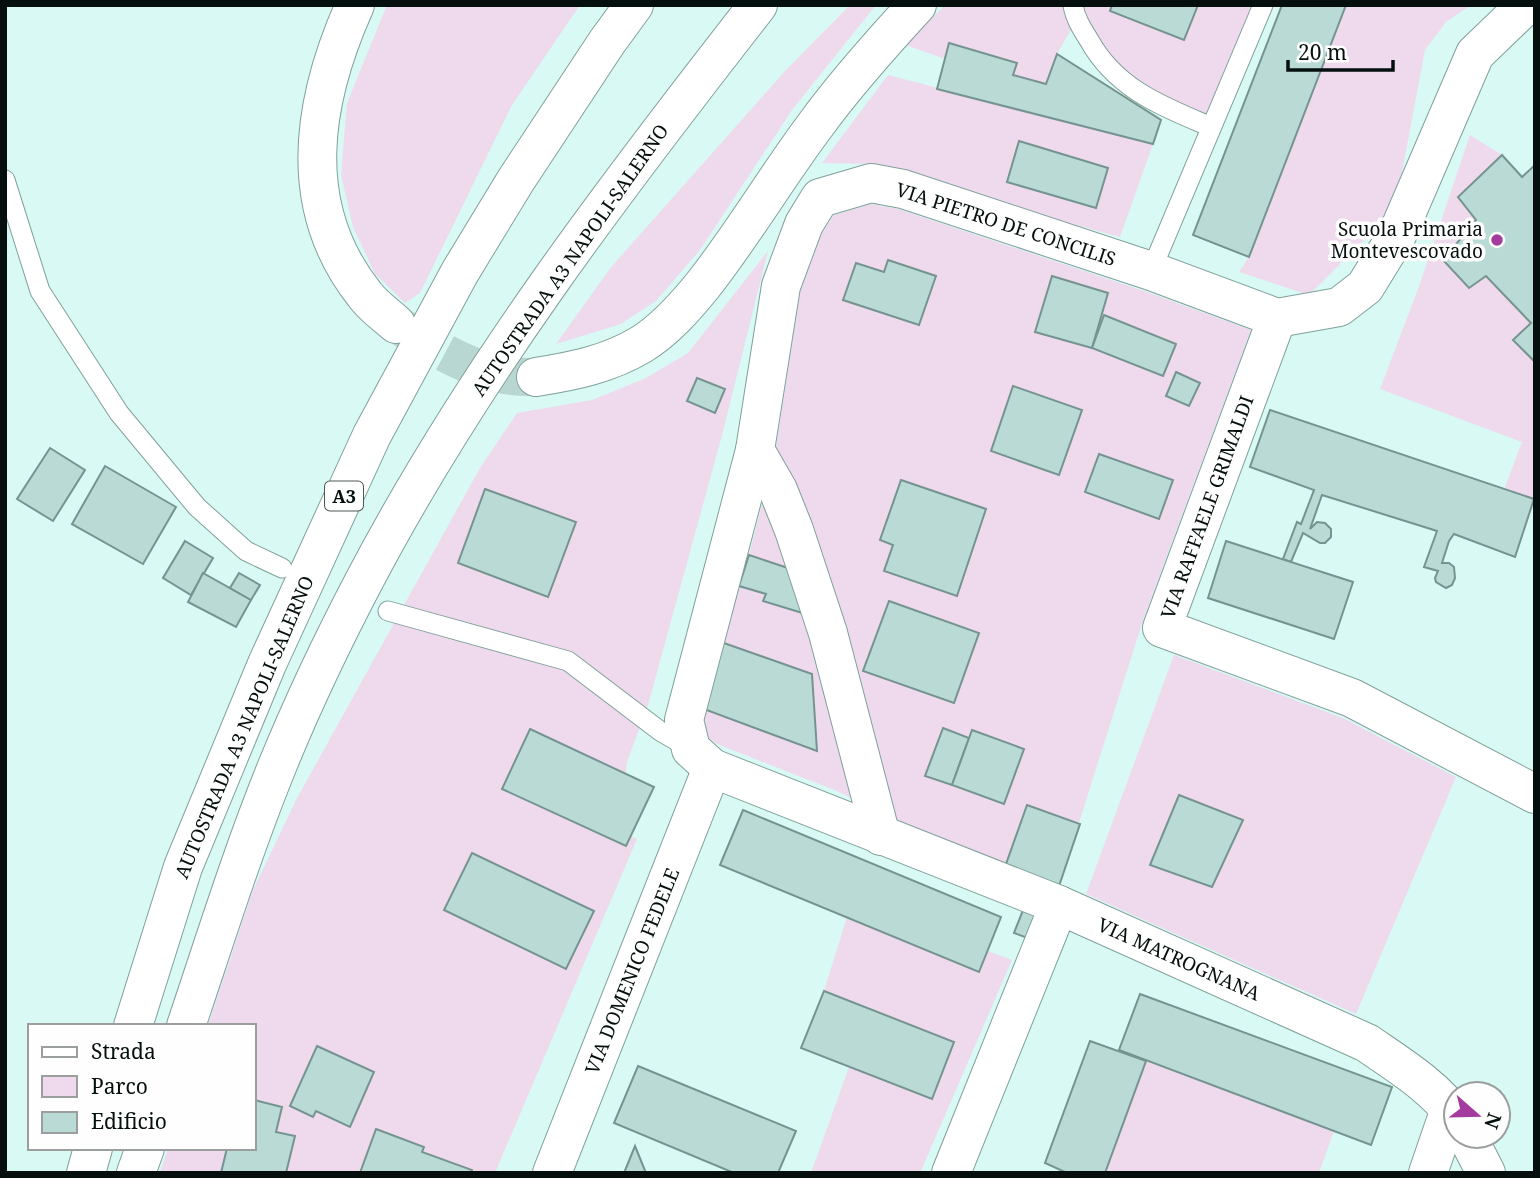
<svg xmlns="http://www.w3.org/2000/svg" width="1540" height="1178" font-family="'Noto Serif',serif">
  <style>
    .green { fill: #efdaed }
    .building { fill: #badbd5; stroke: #759490; stroke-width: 2 }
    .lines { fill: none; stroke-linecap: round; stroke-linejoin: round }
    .motorway-tunnel { stroke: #b8d6d2; stroke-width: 38; stroke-dasharray: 38 19; stroke-linecap: butt }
    .service-casing { stroke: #80a09b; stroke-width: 21 }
    .minor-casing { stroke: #80a09b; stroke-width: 40 }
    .motorway-casing { stroke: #80a09b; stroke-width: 40 }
    .service { stroke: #fff; stroke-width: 19 }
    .minor { stroke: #fff; stroke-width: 38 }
    .motorway { stroke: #fff; stroke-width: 38 }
    .poi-dot { fill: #a43b9e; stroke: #fefefe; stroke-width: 2.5 }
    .labels { text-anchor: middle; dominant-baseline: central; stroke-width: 7; stroke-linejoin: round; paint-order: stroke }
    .shield { fill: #fefefe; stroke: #505756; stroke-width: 2 }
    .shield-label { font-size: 18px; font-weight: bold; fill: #05100e }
    .street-label { font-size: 19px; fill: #05100e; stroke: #fefefe }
    .poi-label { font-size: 19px; fill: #05100e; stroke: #fefefe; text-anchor: end }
  </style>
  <rect width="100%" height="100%" fill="#d8f9f4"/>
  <g class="green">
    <polygon points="387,5 580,5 512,105 420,293 405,303 375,274 353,227 341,175 347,103"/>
    <polygon points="850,5 876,5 792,110 700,250 656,301 621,324 556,344 612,266 786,70"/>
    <polygon points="945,5 1067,5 1072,28 1057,54 1046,84 1013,75 1016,63 950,43 945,59 906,45"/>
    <path d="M1081,5H1254L1208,117C1170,101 1126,85 1103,50C1094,36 1088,20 1081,5Z"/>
    <polygon points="1346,5 1471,5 1446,22 1425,50 1399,188 1391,213 1309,295 1239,272 1249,257"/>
    <polygon points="888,75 1153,144 1120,237 992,202 874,164 822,163"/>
    <polygon points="1470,135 1502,155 1458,197 1476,220 1443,260 1469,288 1486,276 1531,323 1513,340 1535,362 1533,499 1504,490 1522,442 1380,389 1418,289"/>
    <polygon points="872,204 898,209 1144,291 1251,330 1143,620 1059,886 1005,867 896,820 837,791 717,744 706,737 701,708 749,555 775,454 800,292 822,233 834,215"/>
    <polygon points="768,251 721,439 648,705 627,762 619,831 637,839 495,1173 160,1173 168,1148 254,1148 254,1026 208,1026 253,890 296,800 480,468 517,413 592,400 646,378 688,353"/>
    <polygon points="1174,655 1343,718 1456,777 1356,1014 1086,894"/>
    <polygon points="847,917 979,971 988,951 1012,960 920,1173 811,1173 849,1067 953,1042 824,991"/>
    <polygon points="1146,1061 1334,1131 1319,1173 1105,1173"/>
  </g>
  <g class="building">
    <polygon points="1112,5 1198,5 1184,40 1110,11"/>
    <polygon points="1282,5 1346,5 1249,257 1193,235"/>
    <polygon points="949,43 1017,63 1013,75 1046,84 1057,54 1161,120 1153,144 937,89"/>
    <polygon points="1019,141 1108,168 1096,208 1007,182"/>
    <polygon points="1502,155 1522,177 1535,165 1535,362 1513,340 1531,323 1486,276 1469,288 1443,260 1476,220 1458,197"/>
    <polygon points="888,260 936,276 919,325 843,300 856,263 884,272"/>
    <polygon points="1052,276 1108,293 1092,348 1035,332"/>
    <polygon points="1104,315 1176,344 1163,376 1092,348"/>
    <polygon points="1176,372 1200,383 1189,406 1166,396"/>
    <polygon points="697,378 725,389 715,413 687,401"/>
    <polygon points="1013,386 1082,410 1059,475 991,451"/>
    <polygon points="1270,410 1534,499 1515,557 1454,534 1449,541 1442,563 1449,563 1454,567 1455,578 1452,585 1446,588 1436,582 1435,578 1438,571 1424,567 1437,531 1322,495 1310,529 1317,522 1325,523 1331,529 1331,537 1325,543 1320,543 1303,533 1291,562 1283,559 1297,522 1301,524 1314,490 1250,467"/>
    <polygon points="50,448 85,470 53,521 17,499"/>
    <polygon points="1099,454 1173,480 1159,519 1085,492"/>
    <polygon points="105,466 176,507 143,564 72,524"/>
    <polygon points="901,480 986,509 957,596 884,571 893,545 880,540"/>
    <polygon points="485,489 576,522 548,597 458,563"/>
    <polygon points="185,541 213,558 191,595 163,578"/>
    <polygon points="1226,541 1353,582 1334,639 1208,598"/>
    <polygon points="749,555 800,572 809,615 763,601 766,594 739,586"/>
    <polygon points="203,573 251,600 236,627 188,602"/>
    <polygon points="239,573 260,585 251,600 230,588"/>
    <polygon points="889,601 979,633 954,703 863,671"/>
    <polygon points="721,642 812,674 817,751 701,708"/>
    <polygon points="943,728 969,738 952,785 925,776"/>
    <polygon points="530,729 654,787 626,846 502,789"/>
    <polygon points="972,730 1024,749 1004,804 952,785"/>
    <polygon points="1179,795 1243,820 1212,887 1150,865"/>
    <polygon points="1027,805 1080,824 1059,886 1005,867"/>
    <polygon points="743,810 1001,917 979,972 720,865"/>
    <polygon points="472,853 594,911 566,969 444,910"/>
    <polygon points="1025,905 1046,914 1036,941 1014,933"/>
    <polygon points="824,991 954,1042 932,1099 801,1048"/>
    <polygon points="1140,994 1392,1087 1371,1145 1119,1050"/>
    <polygon points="1090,1041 1146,1061 1105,1173 1067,1173 1045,1163"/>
    <polygon points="317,1046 374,1072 350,1127 316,1111 313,1117 290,1106"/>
    <polygon points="638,1066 796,1131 778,1173 734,1173 614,1123"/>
    <polygon points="254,1100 282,1107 276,1132 295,1136 286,1173 221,1173 227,1148 254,1148"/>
    <polygon points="376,1129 424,1147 422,1152 472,1170 471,1173 360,1173"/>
    <polygon points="635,1146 646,1173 624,1173"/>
  </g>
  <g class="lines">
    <path class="motorway-tunnel" d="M396,324C442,352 481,379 536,377"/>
    <defs>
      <g id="service">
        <path d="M1073,5C1075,18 1082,29 1089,40C1116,89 1162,106 1211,127"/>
        <polyline points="5,180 40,291 119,413 197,507 246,551 282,568"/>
        <polyline points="1151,271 1263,5"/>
        <polyline points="388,611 568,661 660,731 691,749"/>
      </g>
      <g id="minor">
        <polyline points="1277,318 1162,628 1352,698 1535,794"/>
        <polyline points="755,450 778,490 794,530 828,633 881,836"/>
        <path d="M1456,1118C1437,1088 1396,1063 1367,1043L1059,905L712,768L691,749L684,720L755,450L781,286L804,224L820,198L871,183L903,189L1151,271L1277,318L1339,307L1365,287L1397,235L1475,54L1526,5"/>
        <polyline points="1467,1136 1486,1173"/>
        <polyline points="552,1173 712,768"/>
        <polyline points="951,1173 1059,905"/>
        <polyline points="1428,1173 1450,1109"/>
      </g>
      <g id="motorway">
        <path d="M355,5C312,101 294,206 365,295C373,306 386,315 396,324"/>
        <path d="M536,377C574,371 609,364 642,344C666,329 686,306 703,285C744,233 777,176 817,123C847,82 882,43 917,5"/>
        <polyline points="133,1026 183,867 267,664 372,435 460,272 516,180 607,42 634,5"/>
        <path d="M186,1026C215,940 242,853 276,769C302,705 332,642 364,581C472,375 615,188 758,5"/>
        <polyline points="86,1173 93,1148"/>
        <polyline points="136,1173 145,1148"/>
      </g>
    </defs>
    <use href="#service" class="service-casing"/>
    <use href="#minor" class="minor-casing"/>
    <use href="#motorway" class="motorway-casing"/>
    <use href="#service" class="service"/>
    <use href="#minor" class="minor"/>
    <use href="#motorway" class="motorway"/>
  </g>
  <circle class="poi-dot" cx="1497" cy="240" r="7"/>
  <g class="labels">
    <rect class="shield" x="325" y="481.5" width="38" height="29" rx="5"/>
    <g class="shield-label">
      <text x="344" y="496">A3</text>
    </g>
    <g class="street-label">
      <text transform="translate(1006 224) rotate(18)">VIA PIETRO DE CONCILIS</text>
      <text transform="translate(570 260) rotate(-55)">AUTOSTRADA A3 NAPOLI-SALERNO</text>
      <text transform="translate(1207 507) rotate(-70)">VIA RAFFAELE GRIMALDI</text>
      <text transform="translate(244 727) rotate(-67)">AUTOSTRADA A3 NAPOLI-SALERNO</text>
      <text transform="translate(1179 959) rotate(24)">VIA MATROGNANA</text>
      <text transform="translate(632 971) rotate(-68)">VIA DOMENICO FEDELE</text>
    </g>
    <g class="poi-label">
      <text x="1483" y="229">Scuola Primaria<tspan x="1483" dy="22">Montevescovado</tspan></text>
    </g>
  </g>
  <rect width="1540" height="1178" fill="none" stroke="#05100e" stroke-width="14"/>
  <rect x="28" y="1024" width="228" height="126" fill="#fefefe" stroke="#9a9f9e" stroke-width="2"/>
  <rect x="42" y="1047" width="35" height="10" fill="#ffffff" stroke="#9a9f9e" stroke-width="2"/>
  <text x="91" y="1059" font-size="21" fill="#05100e">Strada</text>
  <rect x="42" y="1076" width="35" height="21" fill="#efdaed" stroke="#9a9f9e" stroke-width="2"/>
  <text x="91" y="1094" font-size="21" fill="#05100e">Parco</text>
  <rect x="42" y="1112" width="35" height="21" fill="#badbd5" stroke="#9a9f9e" stroke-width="2"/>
  <text x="91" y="1129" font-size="21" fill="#05100e">Edificio</text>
  <g transform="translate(1477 1115) rotate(110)"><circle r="33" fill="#fefefe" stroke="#9a9f9e" stroke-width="2"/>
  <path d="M0-5L12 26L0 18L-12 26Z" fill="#a43b9e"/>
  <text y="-10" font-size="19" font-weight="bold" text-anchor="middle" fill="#05100e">N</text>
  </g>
  <path d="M1288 60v10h105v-10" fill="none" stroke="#05100e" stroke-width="3.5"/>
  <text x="1298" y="60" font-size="21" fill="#05100e" stroke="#fefefe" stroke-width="5" paint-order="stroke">20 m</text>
</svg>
